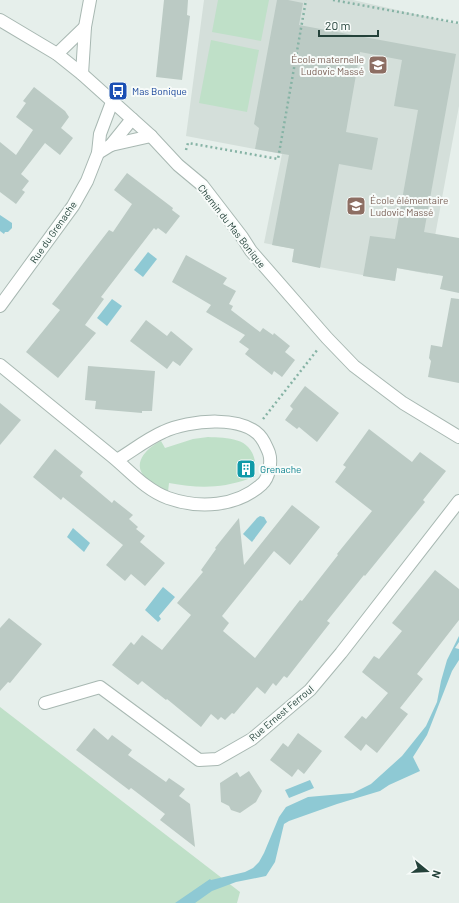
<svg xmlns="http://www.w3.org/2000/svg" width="459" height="903" font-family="Barlow,sans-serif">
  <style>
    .built { fill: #d4dfda }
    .green { fill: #bfe0c8 }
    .water { fill: #8ec9d4 }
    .building { fill: #bbcac4 }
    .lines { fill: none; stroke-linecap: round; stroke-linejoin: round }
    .minor-casing { stroke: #a8b8b2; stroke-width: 14 }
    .path { stroke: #86b3a5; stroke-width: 2.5; stroke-dasharray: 2 3; stroke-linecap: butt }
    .minor { stroke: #fff; stroke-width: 12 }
    .labels { text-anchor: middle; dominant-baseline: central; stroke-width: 4; stroke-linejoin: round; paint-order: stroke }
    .education-label { font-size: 10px; fill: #785e54; stroke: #f7fbf9; text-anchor: end }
    .transit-label { font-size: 10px; fill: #164399; stroke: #f7fbf9; text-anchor: start }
    .street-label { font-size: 10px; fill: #24423a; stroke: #f7fbf9 }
    .culture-label { font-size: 10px; fill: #0d838f; stroke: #f7fbf9; text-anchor: start }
  </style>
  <rect width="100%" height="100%" fill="#e6efeb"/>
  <polygon class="built" points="204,0 353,0 459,24 459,106 428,274 397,268 395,281 292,262 294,249 264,243 282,154 186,136"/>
  <g class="green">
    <polygon points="218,0 269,0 261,41 212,32"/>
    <polygon points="211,40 259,50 247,112 199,103"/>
    <path d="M208,437C228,438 250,437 255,461L249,465L241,467L242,473L247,472L248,479C220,489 197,488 169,483L168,492C161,488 153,485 148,480C130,465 145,449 161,441L165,448L193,439Z"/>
    <polygon points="0,707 240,892 237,903 0,903"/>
  </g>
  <g class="water">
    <polygon points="0,215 12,223 12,228 8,232 5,232 4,234 0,231"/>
    <polygon points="148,252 157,259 143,277 134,270"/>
    <polygon points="112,299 122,306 107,326 97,318"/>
    <polygon points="260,516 264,517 267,522 252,542 243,534 257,518"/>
    <polygon points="73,528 90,543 84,552 67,537"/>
    <polygon points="163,587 175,597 159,616 161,619 158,622 145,610"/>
    <polygon points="459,636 459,642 455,648 459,649 459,660 452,671 427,735 413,757 420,771 389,785 380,791 337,804 289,821 284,824 275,862 266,876 236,882 212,891 195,903 175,903 210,879 211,880 245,872 253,868 259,862 264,853 279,817 286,807 308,797 353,793 371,784 402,756 426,726 437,702 441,681 447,660"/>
    <polygon points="310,780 314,788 289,798 285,790"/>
  </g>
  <g class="building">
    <polygon points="164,0 188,0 187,15 190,16 182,80 156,77"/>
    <polygon points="277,0 288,0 303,3 299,25 456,54 424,232 459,238 459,293 440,289 443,276 397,268 395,281 363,276 370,236 395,239 418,110 394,106 402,60 360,52 346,132 378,138 372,170 339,164 320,268 292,262 294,249 272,245 289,155 255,149 259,128 254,124"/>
    <polygon points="34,87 65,111 69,117 61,128 73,138 60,155 45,143 21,174 29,181 22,190 25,192 16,204 0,192 0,142 16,155 33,130 16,117 26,103 23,101"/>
    <polygon points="127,173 173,208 172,210 180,216 166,234 158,228 156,230 154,228 101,297 104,299 85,325 96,333 58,378 26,352 60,310 52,304 109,230 113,232 132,204 114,190"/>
    <polygon points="186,255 227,278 223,284 236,291 229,304 233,306 231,310 260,332 263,328 273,335 274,333 290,346 285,352 295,360 282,377 274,371 272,375 245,354 249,349 239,342 245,335 206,312 211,305 172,282"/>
    <polygon points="451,298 459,299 459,383 428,377 431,361 429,358 431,345 442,347"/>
    <polygon points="146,320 167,336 171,331 193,349 180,366 173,361 167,369 130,341"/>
    <polygon points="88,366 155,371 152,411 142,411 142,413 95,409 96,401 85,400"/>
    <polygon points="305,386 339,413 317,442 299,427 297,429 285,420 293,409 290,406"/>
    <polygon points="0,403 21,420 0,445"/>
    <polygon points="369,429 412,462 420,452 446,471 423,500 425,502 365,576 364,575 327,621 330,623 287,678 284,676 276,686 273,683 265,694 257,687 234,714 232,713 225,720 221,717 218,720 211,714 201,727 167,699 166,700 142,681 138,685 112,665 131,642 134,645 142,635 162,650 191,615 177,603 203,572 201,570 216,549 215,548 239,518 244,565 292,505 320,527 290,565 274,551 222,616 229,623 223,631 255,658 300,600 302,601 338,555 337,554 372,511 335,482 346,467 343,465"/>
    <polygon points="55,449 83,472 80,476 112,503 114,500 133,515 129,519 138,527 136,529 145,536 140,542 165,563 145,586 131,574 125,581 106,565 123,545 63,497 61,500 33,477"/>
    <polygon points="435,570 459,589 459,620 417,674 423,679 400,708 408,714 377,753 366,744 361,751 344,737 362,716 366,719 388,693 362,672 374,656 379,659 402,631 392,623"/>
    <polygon points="9,618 42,644 10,683 8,682 0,691 0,628"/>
    <polygon points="94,728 108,740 112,735 132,750 128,755 166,782 169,778 185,789 179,796 190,804 195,847 160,820 165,814 131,788 129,790 76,750"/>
    <polygon points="298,733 322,751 304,774 298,769 292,777 270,760 283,743 288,747"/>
    <polygon points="249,771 262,791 256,802 240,813 231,810 229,806 221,802 220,783 237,772 240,777"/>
  </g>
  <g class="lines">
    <defs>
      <g id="minor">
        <polyline points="0,20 57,54 82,74 151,136 178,165 202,185 242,237 251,251 327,338 354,366 403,403 459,437"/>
        <polyline points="57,54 85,27"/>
        <polyline points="82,74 85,27 90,0"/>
        <polyline points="111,145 151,136"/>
        <polyline points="98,153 111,145 132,119"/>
        <polyline points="0,306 73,206 87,181 98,153 100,134 112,102"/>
        <path d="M0,365C38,396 75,426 113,457C131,472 146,490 168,498C199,509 237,507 262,484C269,478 272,462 269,453C268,450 266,446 264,442C249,413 188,420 163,432C147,439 132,451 117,460"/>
        <polyline points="45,703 100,687 199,760 217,759 252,739 310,690 341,653 459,501"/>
      </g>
    </defs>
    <use href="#minor" class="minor-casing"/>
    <g class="path">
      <polyline points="333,0 459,23"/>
      <polyline points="186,150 188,143 278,159 306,0"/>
      <polyline points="263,419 318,349"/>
    </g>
    <use href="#minor" class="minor"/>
  </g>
  <defs>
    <symbol id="school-square" viewBox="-11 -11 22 22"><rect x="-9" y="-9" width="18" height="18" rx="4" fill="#8d6e63" stroke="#f7fbf9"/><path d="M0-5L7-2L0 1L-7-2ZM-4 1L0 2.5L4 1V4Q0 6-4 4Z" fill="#fff"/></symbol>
    <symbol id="bus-square" viewBox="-11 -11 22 22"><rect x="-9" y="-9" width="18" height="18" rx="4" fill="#1a4fb4" stroke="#f7fbf9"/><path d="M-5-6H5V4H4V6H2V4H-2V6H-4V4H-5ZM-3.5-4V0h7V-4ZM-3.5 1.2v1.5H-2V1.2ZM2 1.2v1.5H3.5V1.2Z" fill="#fff"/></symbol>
    <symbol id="building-square" viewBox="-11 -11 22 22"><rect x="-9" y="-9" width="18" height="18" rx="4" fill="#0f9aa8" stroke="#f7fbf9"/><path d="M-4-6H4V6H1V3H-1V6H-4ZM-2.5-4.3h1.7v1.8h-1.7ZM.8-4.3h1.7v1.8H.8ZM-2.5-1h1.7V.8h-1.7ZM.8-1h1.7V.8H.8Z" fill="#fff"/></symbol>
  </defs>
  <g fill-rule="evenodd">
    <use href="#school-square" x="367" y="54" width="22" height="22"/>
    <use href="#bus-square" x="107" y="80" width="22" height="22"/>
    <use href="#school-square" x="345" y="195" width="22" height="22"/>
    <use href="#building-square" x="235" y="458" width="22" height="22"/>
  </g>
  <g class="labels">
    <g class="education-label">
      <text x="364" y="59">École maternelle<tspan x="364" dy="12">Ludovic Massé</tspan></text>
      <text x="370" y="200" text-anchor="start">École élémentaire<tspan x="370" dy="12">Ludovic Massé</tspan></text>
    </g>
    <g class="transit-label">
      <text x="132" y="91">Mas Bonique</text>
    </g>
    <g class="street-label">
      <text transform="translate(232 226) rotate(52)">Chemin du Mas Bonique</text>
      <text transform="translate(53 232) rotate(-55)">Rue du Grenache</text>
      <text transform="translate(281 713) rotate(-40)">Rue Ernest Ferroul</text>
    </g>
    <g class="culture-label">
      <text x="260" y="469">Grenache</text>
    </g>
  </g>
  <g transform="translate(427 871) rotate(108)" stroke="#f7fbf9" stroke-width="3" paint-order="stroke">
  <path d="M0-3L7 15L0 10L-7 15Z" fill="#24423a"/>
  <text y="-6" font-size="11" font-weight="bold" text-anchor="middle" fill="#24423a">N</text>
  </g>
  <path d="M319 30v6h59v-6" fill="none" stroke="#24423a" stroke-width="2"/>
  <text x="325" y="30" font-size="12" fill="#24423a" stroke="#f7fbf9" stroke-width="3" paint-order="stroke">20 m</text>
</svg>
